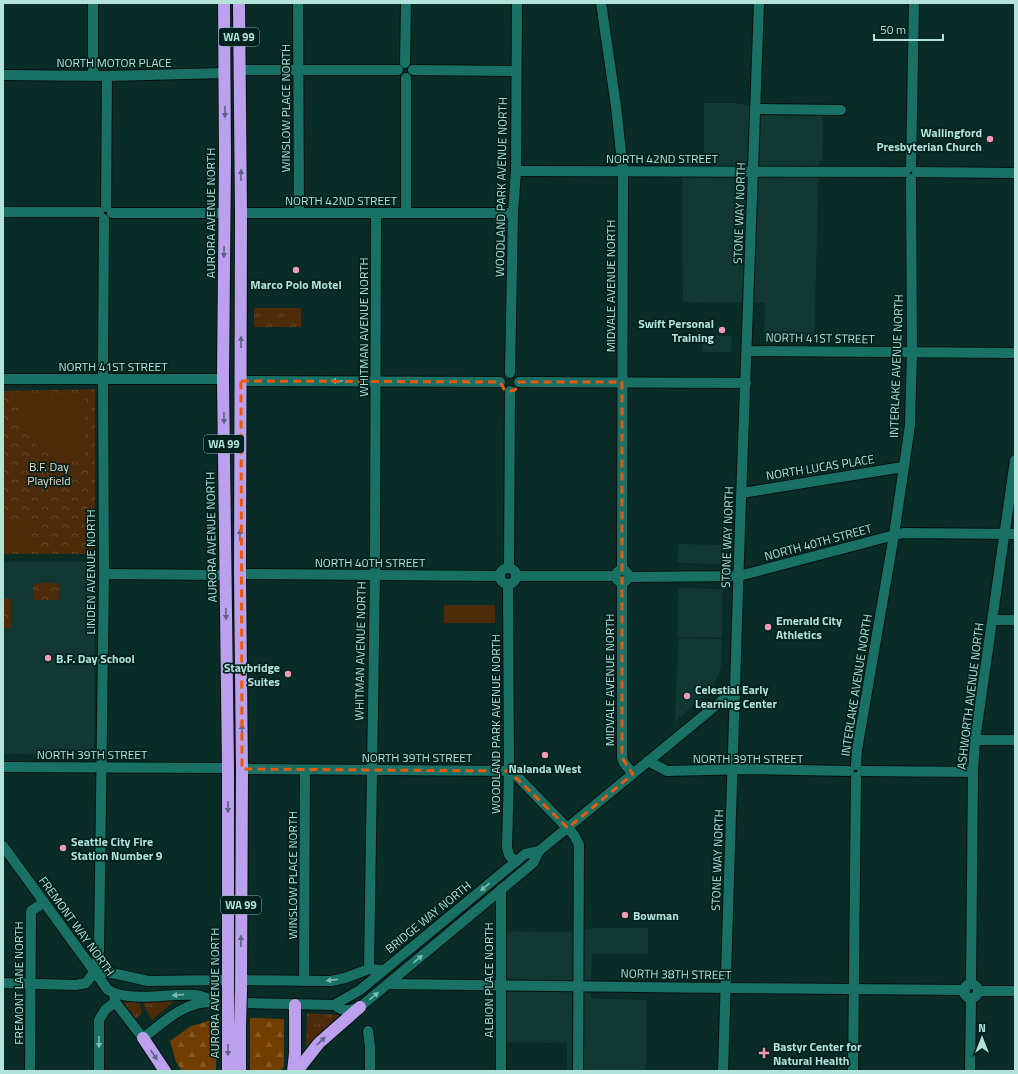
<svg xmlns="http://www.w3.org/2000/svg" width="1018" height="1074" font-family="'Titillium Web',sans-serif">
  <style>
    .built { fill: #113832 }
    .grass { fill: url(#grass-tufts) }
    .forest { fill: url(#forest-firs) }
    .park { fill: url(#park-crowns) }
    .garden { fill: #4d2b09 }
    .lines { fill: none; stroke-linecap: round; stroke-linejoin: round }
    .street-casing { stroke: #05120f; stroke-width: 12 }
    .secondary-casing { stroke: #05120f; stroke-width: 12 }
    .highway-casing { stroke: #05120f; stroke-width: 14 }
    .street { stroke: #197165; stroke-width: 10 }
    .secondary { stroke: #197165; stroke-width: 10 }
    .highway { stroke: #bda0ed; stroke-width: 12 }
    .highway-bridge-casing { stroke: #05120f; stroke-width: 14; stroke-linecap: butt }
    .highway-bridge { stroke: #bda0ed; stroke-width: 12 }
    .oneway { fill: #5e6186 }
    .oneway2 { fill: #7cbab0 }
    .marked { fill: none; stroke: #e8590c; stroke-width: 3; stroke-dasharray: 8 5; stroke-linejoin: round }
    .poi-dot { fill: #f19ab3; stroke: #00221e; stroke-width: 1.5 }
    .labels { text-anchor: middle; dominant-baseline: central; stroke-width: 3.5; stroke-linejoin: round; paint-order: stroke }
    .shield { fill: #00221e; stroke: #7da8a0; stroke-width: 1 }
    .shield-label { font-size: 11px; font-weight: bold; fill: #b2e2d8 }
    .street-label { font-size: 12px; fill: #b2e2d8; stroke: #00221e }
    .poi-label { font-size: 12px; font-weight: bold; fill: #b2e2d8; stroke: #00221e; text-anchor: start }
    .park-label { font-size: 12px; fill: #edd5c1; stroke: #00221e }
  </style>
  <defs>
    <pattern id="grass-tufts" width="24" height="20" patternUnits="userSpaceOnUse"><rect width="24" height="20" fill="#4d2b09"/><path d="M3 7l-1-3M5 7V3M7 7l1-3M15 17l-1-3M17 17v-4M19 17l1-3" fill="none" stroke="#64492c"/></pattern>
    <pattern id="forest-firs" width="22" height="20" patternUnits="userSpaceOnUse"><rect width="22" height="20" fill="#713d00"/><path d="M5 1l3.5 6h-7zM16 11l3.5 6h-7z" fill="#835924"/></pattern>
    <pattern id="park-crowns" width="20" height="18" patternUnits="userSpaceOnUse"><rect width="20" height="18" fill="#4d2b09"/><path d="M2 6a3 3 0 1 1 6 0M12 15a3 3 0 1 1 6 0" fill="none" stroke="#64492c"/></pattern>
  </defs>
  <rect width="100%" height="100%" fill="#092c27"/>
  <g class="built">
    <polygon points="704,103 736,103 775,111 823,112 822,160 819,161 814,342 764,341 765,303 683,302 682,160 704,160"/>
    <polygon points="702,335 732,336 731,352 702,352"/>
    <polygon points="678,544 722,545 722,564 677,563"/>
    <polygon points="3,562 94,562 94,755 3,754"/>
    <polygon points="678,588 723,589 722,637 677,637"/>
    <polygon points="678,638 722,639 721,666 715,682 710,689 675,722"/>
    <polygon points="592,928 648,928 648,954 592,954 590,998 646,1000 646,1071 567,1071 567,1043 497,1042 496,931 569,932"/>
  </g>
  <g class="grass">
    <rect x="254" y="308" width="47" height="19"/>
    <polygon points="139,1000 142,1013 136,1019 123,1001"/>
    <polygon points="146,1000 171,1000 173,1002 152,1020 144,1006 144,1003"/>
    <polygon points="307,1013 339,1015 306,1046"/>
  </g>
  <g class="forest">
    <polygon points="250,1018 284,1019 284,1066 281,1071 250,1071"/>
    <polygon points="216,1019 216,1071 182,1071 176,1062 170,1041 191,1026"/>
  </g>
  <g class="park">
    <polygon points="95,389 95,554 3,554 3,391"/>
    <polygon points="36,583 58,583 60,586 59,599 57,600 35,600 33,597 33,586"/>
    <rect x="3" y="599" width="8" height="29"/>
  </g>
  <g class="garden">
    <path d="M19,397H85V462C79,462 72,463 66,461C43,456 26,438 20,416C19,410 19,403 19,397Z"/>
    <rect x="3" y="523" width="26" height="23"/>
    <rect x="444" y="605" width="51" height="18"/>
  </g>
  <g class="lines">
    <defs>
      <g id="street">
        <polyline points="93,3 93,75"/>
        <polyline points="298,3 299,213"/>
        <polyline points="601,3 616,106 623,171 622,570"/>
        <polyline points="405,63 406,3"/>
        <polyline points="240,70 398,70"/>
        <polyline points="413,70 516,71"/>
        <polyline points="3,75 107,76 225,73"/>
        <polyline points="406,78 406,213"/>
        <polyline points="755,109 841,110"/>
        <polyline points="911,167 914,3"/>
        <polyline points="516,171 905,172"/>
        <polyline points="917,172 1014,173"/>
        <polyline points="106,207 107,76"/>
        <polyline points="3,212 99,212"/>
        <polyline points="112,213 225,213"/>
        <polyline points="241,213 513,213"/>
        <polyline points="747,351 1013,353"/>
        <polyline points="510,373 513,213 516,171 517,3"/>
        <polyline points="3,379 223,379"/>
        <polyline points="241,381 500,382"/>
        <polyline points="519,382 746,383"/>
        <polyline points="742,493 903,467"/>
        <polyline points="509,568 510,391"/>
        <polyline points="104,574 226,575"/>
        <polyline points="622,582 622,758 624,763 633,774"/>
        <polyline points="508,585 509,771 507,848 509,855 515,862"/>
        <polyline points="993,620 1015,620"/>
        <polyline points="975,740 1015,740"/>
        <polyline points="648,761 667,771 749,769 849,771"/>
        <polyline points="856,765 857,750 894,535 910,425 912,352 911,179"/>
        <polyline points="242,769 509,771 515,774 574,835 579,845 578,1071"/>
        <polyline points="862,771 973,772"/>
        <polyline points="369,969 375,575 376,213"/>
        <polyline points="95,971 117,974 148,981 228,980"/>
        <polyline points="241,980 331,981 345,978 369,969 384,970"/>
        <polyline points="304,981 305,770"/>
        <polyline points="3,983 76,985 86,983 95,971 99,951 104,574 103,370 104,219"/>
        <polyline points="971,984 973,772 975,740 1015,460"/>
        <circle cx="971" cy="991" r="7"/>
        <polyline points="726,988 965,990"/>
        <polyline points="978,991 1015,991"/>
        <polyline points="368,1031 370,1047 370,1071"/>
        <polyline points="30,1071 31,911 43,903"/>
        <polyline points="99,1071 99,1020 105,1010 115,1002"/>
        <polyline points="501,1071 501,889"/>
        <polyline points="853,1071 856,777"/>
        <polyline points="970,1071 971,998"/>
      </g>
      <g id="secondary">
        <circle cx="508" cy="576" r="8"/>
        <circle cx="622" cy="576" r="6"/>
        <polyline points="240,574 500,576"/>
        <polyline points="516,576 616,576"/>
        <polyline points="628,577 739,576 887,537 903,533 1015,534"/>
        <polyline points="3,767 228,768"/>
        <path d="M3,846L108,990C131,1003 168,993 195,995C202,996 209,999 216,1001"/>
        <polyline points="388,984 726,988"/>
        <path d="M114,994L115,1002L143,1038C158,1027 174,1011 193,1005C198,1003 205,1002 211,1002"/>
        <path d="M247,1003L334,1005C344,1012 348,1011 360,1007L533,863L539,851L736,689"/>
        <polyline points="334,1005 360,990 525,854 539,851"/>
        <polyline points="723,1071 740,527 759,3"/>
      </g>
      <g id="highway">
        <polyline points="224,3 225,158 223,379 228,768 228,989"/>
        <polyline points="239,3 241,213 240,574 242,769 241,989"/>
        <polyline points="143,1038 165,1071"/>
        <polyline points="228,1071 228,1028"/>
        <polyline points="240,1071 240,1028"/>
        <polyline points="293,1071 295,1054 295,1005"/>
        <polyline points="297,1071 319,1043 360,1007"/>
      </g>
    </defs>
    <use href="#street" class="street-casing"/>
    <use href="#secondary" class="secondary-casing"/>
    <use href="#highway" class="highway-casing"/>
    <use href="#street" class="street"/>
    <use href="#secondary" class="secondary"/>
    <use href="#highway" class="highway"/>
    <defs>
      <g id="highway-bridge">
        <polyline points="228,1028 228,989"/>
        <polyline points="240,1028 241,989"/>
      </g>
    </defs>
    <use href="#highway-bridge" class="highway-bridge-casing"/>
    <use href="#highway-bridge" class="highway-bridge"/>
  </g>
  <defs><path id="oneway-solid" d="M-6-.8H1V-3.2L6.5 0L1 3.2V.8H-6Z"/></defs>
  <g class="oneway">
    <use href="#oneway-solid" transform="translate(225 112) rotate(90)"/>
    <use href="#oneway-solid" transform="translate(241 175) rotate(-90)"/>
    <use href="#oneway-solid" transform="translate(224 252) rotate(91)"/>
    <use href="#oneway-solid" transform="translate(241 342) rotate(-90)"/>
    <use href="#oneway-solid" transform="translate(224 418) rotate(89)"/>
    <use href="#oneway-solid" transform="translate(240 535) rotate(-90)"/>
    <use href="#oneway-solid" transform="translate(226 614) rotate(89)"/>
    <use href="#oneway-solid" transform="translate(242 730) rotate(-91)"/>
    <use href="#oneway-solid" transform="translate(228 807) rotate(90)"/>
    <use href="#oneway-solid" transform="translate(241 941) rotate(-90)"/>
    <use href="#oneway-solid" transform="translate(321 1041) rotate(-43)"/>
    <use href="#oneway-solid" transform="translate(228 1050) rotate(90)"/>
    <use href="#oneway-solid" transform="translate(154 1055) rotate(56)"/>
  </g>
  <g class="oneway2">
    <use href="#oneway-solid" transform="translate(337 381) rotate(180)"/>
    <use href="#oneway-solid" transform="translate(485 887) rotate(140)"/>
    <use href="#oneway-solid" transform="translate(418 959) rotate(-40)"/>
    <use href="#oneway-solid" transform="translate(332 980) rotate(174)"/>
    <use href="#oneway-solid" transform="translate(178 995) rotate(176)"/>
    <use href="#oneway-solid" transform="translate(374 996) rotate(-40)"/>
    <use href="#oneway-solid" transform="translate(99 1042) rotate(90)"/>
  </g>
  <path class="marked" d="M241,381L500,382L504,389L510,391L515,390L519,382H622V758L633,774L568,828L509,771L242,769Z"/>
  <g class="poi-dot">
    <circle cx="990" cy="139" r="4"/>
    <circle cx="296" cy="270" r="4"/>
    <circle cx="722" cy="330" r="4"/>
    <circle cx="768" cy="627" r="4"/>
    <circle cx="48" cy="658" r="4"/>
    <circle cx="288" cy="674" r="4"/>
    <circle cx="687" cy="696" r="4"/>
    <circle cx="545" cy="755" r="4"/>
    <circle cx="63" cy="848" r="4"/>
    <circle cx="625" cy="915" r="4"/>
    <path d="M762 1047h4v4h4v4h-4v4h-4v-4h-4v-4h4z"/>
  </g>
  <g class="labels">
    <g class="shield">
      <rect x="219" y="28" width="40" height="18" rx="3"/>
      <rect x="204" y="435" width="40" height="18" rx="3"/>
      <rect x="221" y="896" width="40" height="18" rx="3"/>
    </g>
    <g class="shield-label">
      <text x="239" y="37">WA 99</text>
      <text x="224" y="444">WA 99</text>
      <text x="241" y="905">WA 99</text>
    </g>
    <g class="street-label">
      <text x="114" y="62">NORTH MOTOR PLACE</text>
      <text transform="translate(285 108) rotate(-90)">WINSLOW PLACE NORTH</text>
      <text x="662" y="158">NORTH 42ND STREET</text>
      <text transform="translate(501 187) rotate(-89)">WOODLAND PARK AVENUE NORTH</text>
      <text x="341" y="200">NORTH 42ND STREET</text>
      <text transform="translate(210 213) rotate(-90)">AURORA AVENUE NORTH</text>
      <text transform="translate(739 213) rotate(-88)">STONE WAY NORTH</text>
      <text transform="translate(610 286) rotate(-90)">MIDVALE AVENUE NORTH</text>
      <text transform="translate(363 327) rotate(-90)">WHITMAN AVENUE NORTH</text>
      <text transform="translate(820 338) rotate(1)">NORTH 41ST STREET</text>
      <text x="113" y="366">NORTH 41ST STREET</text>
      <text transform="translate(896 366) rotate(-88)">INTERLAKE AVENUE NORTH</text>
      <text transform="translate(820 467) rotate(-9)">NORTH LUCAS PLACE</text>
      <text transform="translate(211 537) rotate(-91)">AURORA AVENUE NORTH</text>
      <text transform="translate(727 537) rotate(-88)">STONE WAY NORTH</text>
      <text transform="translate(818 542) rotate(-15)">NORTH 40TH STREET</text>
      <text x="370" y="562">NORTH 40TH STREET</text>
      <text transform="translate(90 572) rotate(-90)">LINDEN AVENUE NORTH</text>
      <text transform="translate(360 651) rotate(-89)">WHITMAN AVENUE NORTH</text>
      <text transform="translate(609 680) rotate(-90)">MIDVALE AVENUE NORTH</text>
      <text transform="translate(856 685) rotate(-81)">INTERLAKE AVENUE NORTH</text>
      <text transform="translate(970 696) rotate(-83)">ASHWORTH AVENUE NORTH</text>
      <text transform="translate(495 724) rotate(-90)">WOODLAND PARK AVENUE NORTH</text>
      <text x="92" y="754">NORTH 39TH STREET</text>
      <text x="417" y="757">NORTH 39TH STREET</text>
      <text x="748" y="758">NORTH 39TH STREET</text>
      <text transform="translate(717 860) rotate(-88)">STONE WAY NORTH</text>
      <text transform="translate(292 875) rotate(-90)">WINSLOW PLACE NORTH</text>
      <text transform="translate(428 917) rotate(-39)">BRIDGE WAY NORTH</text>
      <text transform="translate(77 926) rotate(54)">FREMONT WAY NORTH</text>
      <text transform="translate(676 974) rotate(1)">NORTH 38TH STREET</text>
      <text transform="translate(488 980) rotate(-90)">ALBION PLACE NORTH</text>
      <text transform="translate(18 983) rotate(-90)">FREMONT LANE NORTH</text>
      <text transform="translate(214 993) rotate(-90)">AURORA AVENUE NORTH</text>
    </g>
    <g class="poi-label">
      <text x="982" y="132" text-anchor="end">Wallingford<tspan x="982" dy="14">Presbyterian Church</tspan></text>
      <text x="296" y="284" text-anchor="middle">Marco Polo Motel</text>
      <text x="714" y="323" text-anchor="end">Swift Personal<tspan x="714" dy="14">Training</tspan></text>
      <text x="776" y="620">Emerald City<tspan x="776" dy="14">Athletics</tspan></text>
      <text x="56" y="658">B.F. Day School</text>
      <text x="280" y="667" text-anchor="end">Staybridge<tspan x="280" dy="14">Suites</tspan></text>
      <text x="695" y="689">Celestial Early<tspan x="695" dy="14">Learning Center</tspan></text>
      <text x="545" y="768" text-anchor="middle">Nalanda West</text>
      <text x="71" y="841">Seattle City Fire<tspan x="71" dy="14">Station Number 9</tspan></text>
      <text x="633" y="915">Bowman</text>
      <text x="773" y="1046">Bastyr Center for<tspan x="773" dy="14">Natural Health</tspan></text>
    </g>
    <g class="park-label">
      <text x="49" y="466">B.F. Day<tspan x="49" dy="14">Playfield</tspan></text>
    </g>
  </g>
  <rect width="1018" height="1074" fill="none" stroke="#b2e2d8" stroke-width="8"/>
  <g transform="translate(982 1038)" stroke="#00221e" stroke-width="3" paint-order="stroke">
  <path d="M0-3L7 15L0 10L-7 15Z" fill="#b2e2d8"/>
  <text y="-6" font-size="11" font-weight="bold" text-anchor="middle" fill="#b2e2d8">N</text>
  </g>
  <path d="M874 34v6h69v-6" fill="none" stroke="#b2e2d8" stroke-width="2"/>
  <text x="880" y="34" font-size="12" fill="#b2e2d8" stroke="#00221e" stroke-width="3" paint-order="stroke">50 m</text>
</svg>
